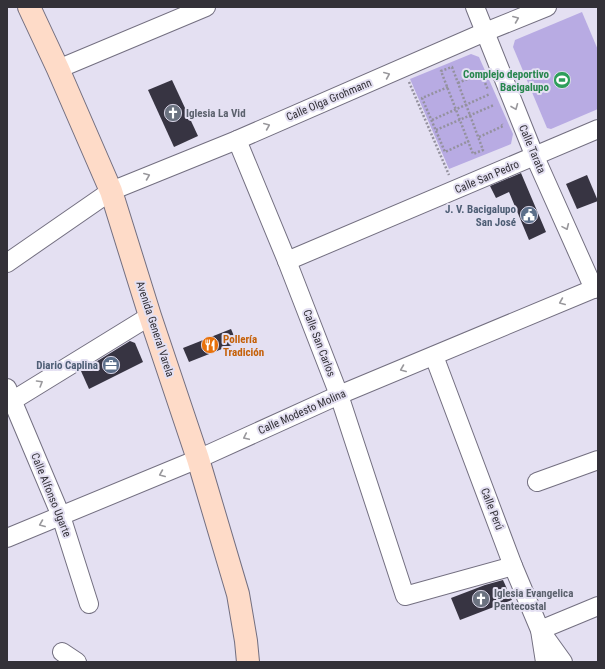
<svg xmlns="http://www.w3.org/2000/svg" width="605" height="669" font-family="'Roboto Condensed',sans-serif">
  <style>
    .green { fill: #b8abe3 }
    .building { fill: #373442 }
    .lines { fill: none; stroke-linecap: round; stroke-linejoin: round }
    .street-casing { stroke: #736f80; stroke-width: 20 }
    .secondary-casing { stroke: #736f80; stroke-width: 24 }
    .path { stroke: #94919e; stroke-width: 2.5; stroke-dasharray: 2 2; stroke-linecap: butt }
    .street { stroke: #fff; stroke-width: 18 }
    .secondary { stroke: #fedbc8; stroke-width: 22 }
    .oneway { stroke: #99989c }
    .labels { text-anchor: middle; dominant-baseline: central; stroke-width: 4; stroke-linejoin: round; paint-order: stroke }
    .leisure-label { font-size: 11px; font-weight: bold; fill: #27864d; stroke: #e4e0f2; text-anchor: end }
    .street-label { font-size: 11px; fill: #333138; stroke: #e4e0f2 }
    .worship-label { font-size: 11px; font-weight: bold; fill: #5b616d; stroke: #e4e0f2; text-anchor: start }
    .service-label { font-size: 11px; font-weight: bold; fill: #4e5e75; stroke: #e4e0f2; text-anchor: end }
    .food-label { font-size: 11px; font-weight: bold; fill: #c56008; stroke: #e4e0f2; text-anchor: start }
  </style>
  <rect width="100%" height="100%" fill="#e4e0f2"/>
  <g class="green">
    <polygon points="582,12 598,50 598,109 551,129 547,128 513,47 515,40"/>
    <polygon points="471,54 479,57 513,134 511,144 449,169 410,79"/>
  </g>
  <g class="building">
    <polygon points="172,80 198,136 174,147 148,90"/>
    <polygon points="521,173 546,232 529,240 509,192 496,198 490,186"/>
    <polygon points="587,175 598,201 577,209 566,184"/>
    <polygon points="231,329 237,343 189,362 183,348"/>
    <polygon points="130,341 135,343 143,362 89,389 81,371"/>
    <polygon points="503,580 512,600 460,620 451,598 485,585"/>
  </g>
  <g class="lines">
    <defs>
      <g id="street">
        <polyline points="475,7 535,157 594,289"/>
        <polyline points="58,69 206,7"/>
        <polyline points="237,140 287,261 339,395 405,596 513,566"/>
        <polyline points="287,261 598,129"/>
        <polyline points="7,263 111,191 237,140 485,32 547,7"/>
        <polyline points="434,356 513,566 540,630 545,662"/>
        <polyline points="7,388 61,516 89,604"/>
        <polyline points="7,404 150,316"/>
        <polyline points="537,482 598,460"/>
        <polyline points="7,538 198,459 339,395 598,287"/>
        <polyline points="62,652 77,662"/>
        <polyline points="563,662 540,630 598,606"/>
      </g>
      <polyline id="secondary" points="29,7 58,69 111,191 150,316 198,459 238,594 246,641 248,662"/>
    </defs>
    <use href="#street" class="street-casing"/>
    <use href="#secondary" class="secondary-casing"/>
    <g class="path">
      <polygon points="452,67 483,150 473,154 441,71"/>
      <polyline points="409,82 449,175"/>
      <polyline points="458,83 481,73 488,90"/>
      <polyline points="448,87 422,98 445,152 469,141"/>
      <polyline points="432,120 490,94"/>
      <polyline points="436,130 494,105"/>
      <polyline points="479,137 503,126 502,124"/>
    </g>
    <use href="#street" class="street"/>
    <use href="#secondary" class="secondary"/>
  </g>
  <defs><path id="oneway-chevron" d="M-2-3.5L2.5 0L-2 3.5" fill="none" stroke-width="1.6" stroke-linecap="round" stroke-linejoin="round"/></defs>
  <g class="oneway">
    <use href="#oneway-chevron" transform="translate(516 19) rotate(-22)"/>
    <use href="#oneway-chevron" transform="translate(387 75) rotate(-23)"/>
    <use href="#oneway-chevron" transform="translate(515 107) rotate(68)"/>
    <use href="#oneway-chevron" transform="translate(267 126) rotate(-23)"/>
    <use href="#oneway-chevron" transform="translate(147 176) rotate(-22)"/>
    <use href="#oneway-chevron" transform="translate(566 227) rotate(66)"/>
    <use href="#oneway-chevron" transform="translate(562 302) rotate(157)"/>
    <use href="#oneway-chevron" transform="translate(403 369) rotate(158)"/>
    <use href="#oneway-chevron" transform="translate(40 383) rotate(-31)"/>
    <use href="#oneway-chevron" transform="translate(246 437) rotate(155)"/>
    <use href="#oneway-chevron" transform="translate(162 474) rotate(157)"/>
    <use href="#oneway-chevron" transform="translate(42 524) rotate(158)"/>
  </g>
  <defs>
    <symbol id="stadium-disc" viewBox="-11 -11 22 22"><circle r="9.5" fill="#2e9e5b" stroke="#e4e0f2"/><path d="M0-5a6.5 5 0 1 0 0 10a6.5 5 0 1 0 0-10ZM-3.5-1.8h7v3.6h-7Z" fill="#fff"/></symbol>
    <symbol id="church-disc" viewBox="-11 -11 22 22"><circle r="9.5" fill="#6b7280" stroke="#e4e0f2"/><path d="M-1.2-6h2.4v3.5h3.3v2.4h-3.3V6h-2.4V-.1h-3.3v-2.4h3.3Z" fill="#fff"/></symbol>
    <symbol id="civic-disc" viewBox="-11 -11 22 22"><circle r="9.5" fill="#5c6f8a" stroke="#e4e0f2"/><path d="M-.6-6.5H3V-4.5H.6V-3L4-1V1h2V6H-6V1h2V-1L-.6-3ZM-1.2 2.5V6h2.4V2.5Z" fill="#fff"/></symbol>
    <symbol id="restaurant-disc" viewBox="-11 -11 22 22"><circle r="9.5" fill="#e8710a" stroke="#e4e0f2"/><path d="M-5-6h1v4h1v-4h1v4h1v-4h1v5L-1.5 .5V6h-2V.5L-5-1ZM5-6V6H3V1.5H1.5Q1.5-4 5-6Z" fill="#fff"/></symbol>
    <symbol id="office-disc" viewBox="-11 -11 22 22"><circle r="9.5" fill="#5c6f8a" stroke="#e4e0f2"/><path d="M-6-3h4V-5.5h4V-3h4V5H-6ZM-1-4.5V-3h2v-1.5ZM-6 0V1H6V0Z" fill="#fff"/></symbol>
  </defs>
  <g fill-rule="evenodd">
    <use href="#stadium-disc" x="552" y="70" width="20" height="20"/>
    <use href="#church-disc" x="163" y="103" width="20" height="20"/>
    <use href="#civic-disc" x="519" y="205" width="20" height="20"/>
    <use href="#restaurant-disc" x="200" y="335" width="20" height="20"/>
    <use href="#office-disc" x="101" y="355" width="20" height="20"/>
    <use href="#church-disc" x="471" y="589" width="20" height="20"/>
  </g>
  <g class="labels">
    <g class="leisure-label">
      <text x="549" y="74">Complejo deportivo<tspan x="549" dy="13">Bacigalupo</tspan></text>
    </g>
    <g class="street-label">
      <text transform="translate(329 100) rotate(-23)">Calle Olga Grohmann</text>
      <text transform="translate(532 149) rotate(67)">Calle Tarata</text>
      <text transform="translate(487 177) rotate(-23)">Calle San Pedro</text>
      <text transform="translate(155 329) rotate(72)">Avenida General Varela</text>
      <text transform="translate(319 343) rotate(69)">Calle San Carlos</text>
      <text transform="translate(302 412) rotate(-24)">Calle Modesto Molina</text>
      <text transform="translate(51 495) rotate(68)">Calle Alfonso Ugarte</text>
      <text transform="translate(492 509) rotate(69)">Calle Perú</text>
    </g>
    <g class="worship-label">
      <text x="186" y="113">Iglesia La Vid</text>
      <text x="494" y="593">Iglesia Evangelica<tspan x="494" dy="13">Pentecostal</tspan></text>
    </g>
    <g class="service-label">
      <text x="516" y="209">J. V. Bacigalupo<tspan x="516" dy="13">San José</tspan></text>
      <text x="98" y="365">Diario Caplina</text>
    </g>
    <g class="food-label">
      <text x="223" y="339">Pollería<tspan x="223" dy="13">Tradición</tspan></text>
    </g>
  </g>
  <rect width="605" height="669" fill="none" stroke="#333138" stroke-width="16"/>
</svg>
